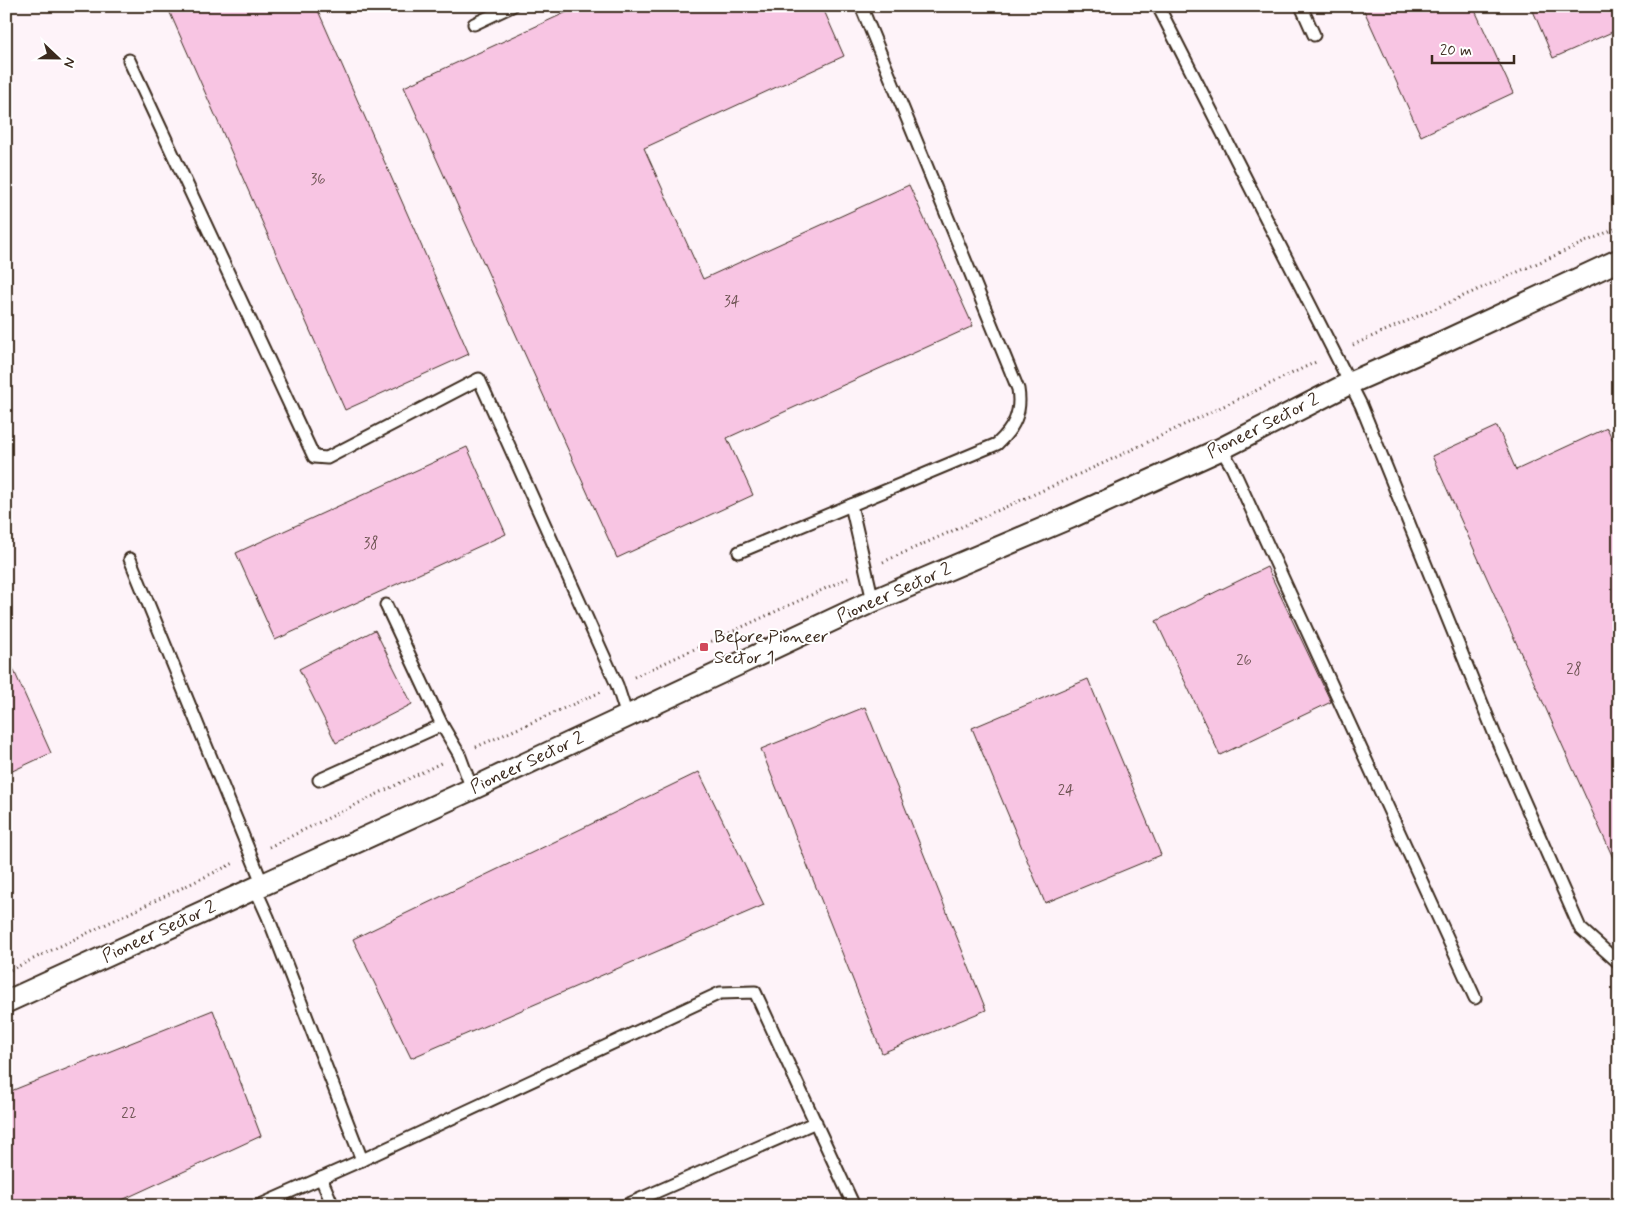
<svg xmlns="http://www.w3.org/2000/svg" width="1625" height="1212" font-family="Mynerve,sans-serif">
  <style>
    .building { fill: #f8c5e3; stroke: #3b2a1e }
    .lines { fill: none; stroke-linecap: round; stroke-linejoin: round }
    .lane-casing { stroke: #3b2a1e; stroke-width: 15 }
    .street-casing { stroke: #3b2a1e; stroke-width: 25 }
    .path { stroke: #3b2a1e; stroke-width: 3; stroke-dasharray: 1 4; stroke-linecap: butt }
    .lane { stroke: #fff; stroke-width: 11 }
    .street { stroke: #fff; stroke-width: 21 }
    .poi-dot { fill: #d1495b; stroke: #fff; stroke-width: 2 }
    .labels { text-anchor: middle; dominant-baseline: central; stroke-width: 4; stroke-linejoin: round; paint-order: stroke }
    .number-label { font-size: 15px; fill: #6a514f }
    .street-label { font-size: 18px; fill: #3b2a1e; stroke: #fff }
    .poi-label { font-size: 18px; fill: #3b2a1e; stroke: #fff; text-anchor: start }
  </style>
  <rect width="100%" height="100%" fill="#fef3f9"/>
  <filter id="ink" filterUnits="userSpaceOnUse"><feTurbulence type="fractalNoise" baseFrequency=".02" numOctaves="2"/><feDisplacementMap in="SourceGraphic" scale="10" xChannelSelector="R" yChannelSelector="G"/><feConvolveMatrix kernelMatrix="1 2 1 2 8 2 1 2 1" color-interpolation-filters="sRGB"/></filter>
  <g filter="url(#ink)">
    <g class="building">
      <polygon points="167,6 316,6 469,354 345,410"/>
      <polygon points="580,6 822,6 844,56 644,148 703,279 909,185 973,326 727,438 753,495 617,558 404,87"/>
      <polygon points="1362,6 1473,6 1513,93 1421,136"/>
      <polygon points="1531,6 1619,6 1619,29 1553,58"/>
      <polygon points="1497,426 1516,470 1607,428 1619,453 1619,871 1432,456"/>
      <polygon points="467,447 506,534 275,640 236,553"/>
      <polygon points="1267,567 1331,702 1220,755 1156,621"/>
      <polygon points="375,630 412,704 336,743 299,669"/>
      <polygon points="6,653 51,753 6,774"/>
      <polygon points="1088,679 1161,855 1045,903 972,728"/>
      <polygon points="865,707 986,1010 882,1053 761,749"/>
      <polygon points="699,772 764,905 411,1058 353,939"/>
      <polygon points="213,1010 261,1136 109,1206 6,1206 6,1093"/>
    </g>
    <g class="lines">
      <defs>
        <g id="lane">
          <polyline points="1158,6 1361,405 1497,740 1580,928 1619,963"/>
          <polyline points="1301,6 1314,35"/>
          <polyline points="474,24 512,6"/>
          <polyline points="129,60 314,457 327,458 479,379 617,685 627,716"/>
          <polyline points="1221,449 1232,467 1475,998"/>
          <polyline points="851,505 873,601"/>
          <path d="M739,552L997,444C1014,428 1022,413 1018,389L861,6"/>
          <polyline points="130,559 263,885"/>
          <polyline points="386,605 442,725 459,754 472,789"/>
          <polyline points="319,780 442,725"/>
          <polyline points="255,888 268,917 362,1160"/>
          <polyline points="321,1178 333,1206"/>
          <polyline points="258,1206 362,1160 720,993 755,992 854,1206"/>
          <polyline points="624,1206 816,1122"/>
        </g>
        <polyline id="street" points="6,1002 472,789 873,601 1071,517 1221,449 1350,383 1443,342 1619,260"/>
      </defs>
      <use href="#lane" class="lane-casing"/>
      <use href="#street" class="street-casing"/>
      <g class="path">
        <polyline points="1353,345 1619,227"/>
        <polyline points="883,562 1106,462 1318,361"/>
        <polyline points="634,677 848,578"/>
        <polyline points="476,747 601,692"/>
        <polyline points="269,847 443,762"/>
        <polyline points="6,972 234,863"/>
      </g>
      <use href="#lane" class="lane"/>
      <use href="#street" class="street"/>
    </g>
  </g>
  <rect class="poi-dot" x="699" y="642" width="10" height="10" rx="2.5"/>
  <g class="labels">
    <g class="number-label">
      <text x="318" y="180">36</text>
      <text x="732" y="302">34</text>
      <text x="371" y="544">38</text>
      <text x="1244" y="661">26</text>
      <text x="1574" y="670">28</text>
      <text x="1066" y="791">24</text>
      <text x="129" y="1114">22</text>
    </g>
    <g class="street-label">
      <text transform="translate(1263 426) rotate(-27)">Pioneer Sector 2</text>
      <text transform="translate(894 593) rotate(-24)">Pioneer Sector 2</text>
      <text transform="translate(527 763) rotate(-25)">Pioneer Sector 2</text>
      <text transform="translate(159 932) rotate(-25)">Pioneer Sector 2</text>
    </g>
    <g class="poi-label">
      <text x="714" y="637">Before Pioneer<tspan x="714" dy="21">Sector 1</tspan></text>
    </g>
  </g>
  <rect width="1625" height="1212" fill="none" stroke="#fff" stroke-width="25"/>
  <rect x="12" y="12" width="1600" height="1187" fill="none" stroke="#3b2a1e" stroke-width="2" filter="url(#ink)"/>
  <g transform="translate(58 58) rotate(112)" stroke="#ffffff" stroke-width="4" paint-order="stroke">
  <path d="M0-4L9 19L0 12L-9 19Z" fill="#3b2a1e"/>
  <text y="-8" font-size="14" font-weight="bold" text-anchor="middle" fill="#3b2a1e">N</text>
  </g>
  <path d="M1432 55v8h82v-8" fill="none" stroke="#3b2a1e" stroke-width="2.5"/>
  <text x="1440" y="55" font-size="15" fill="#3b2a1e" stroke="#ffffff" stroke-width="4" paint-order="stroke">20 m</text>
</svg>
